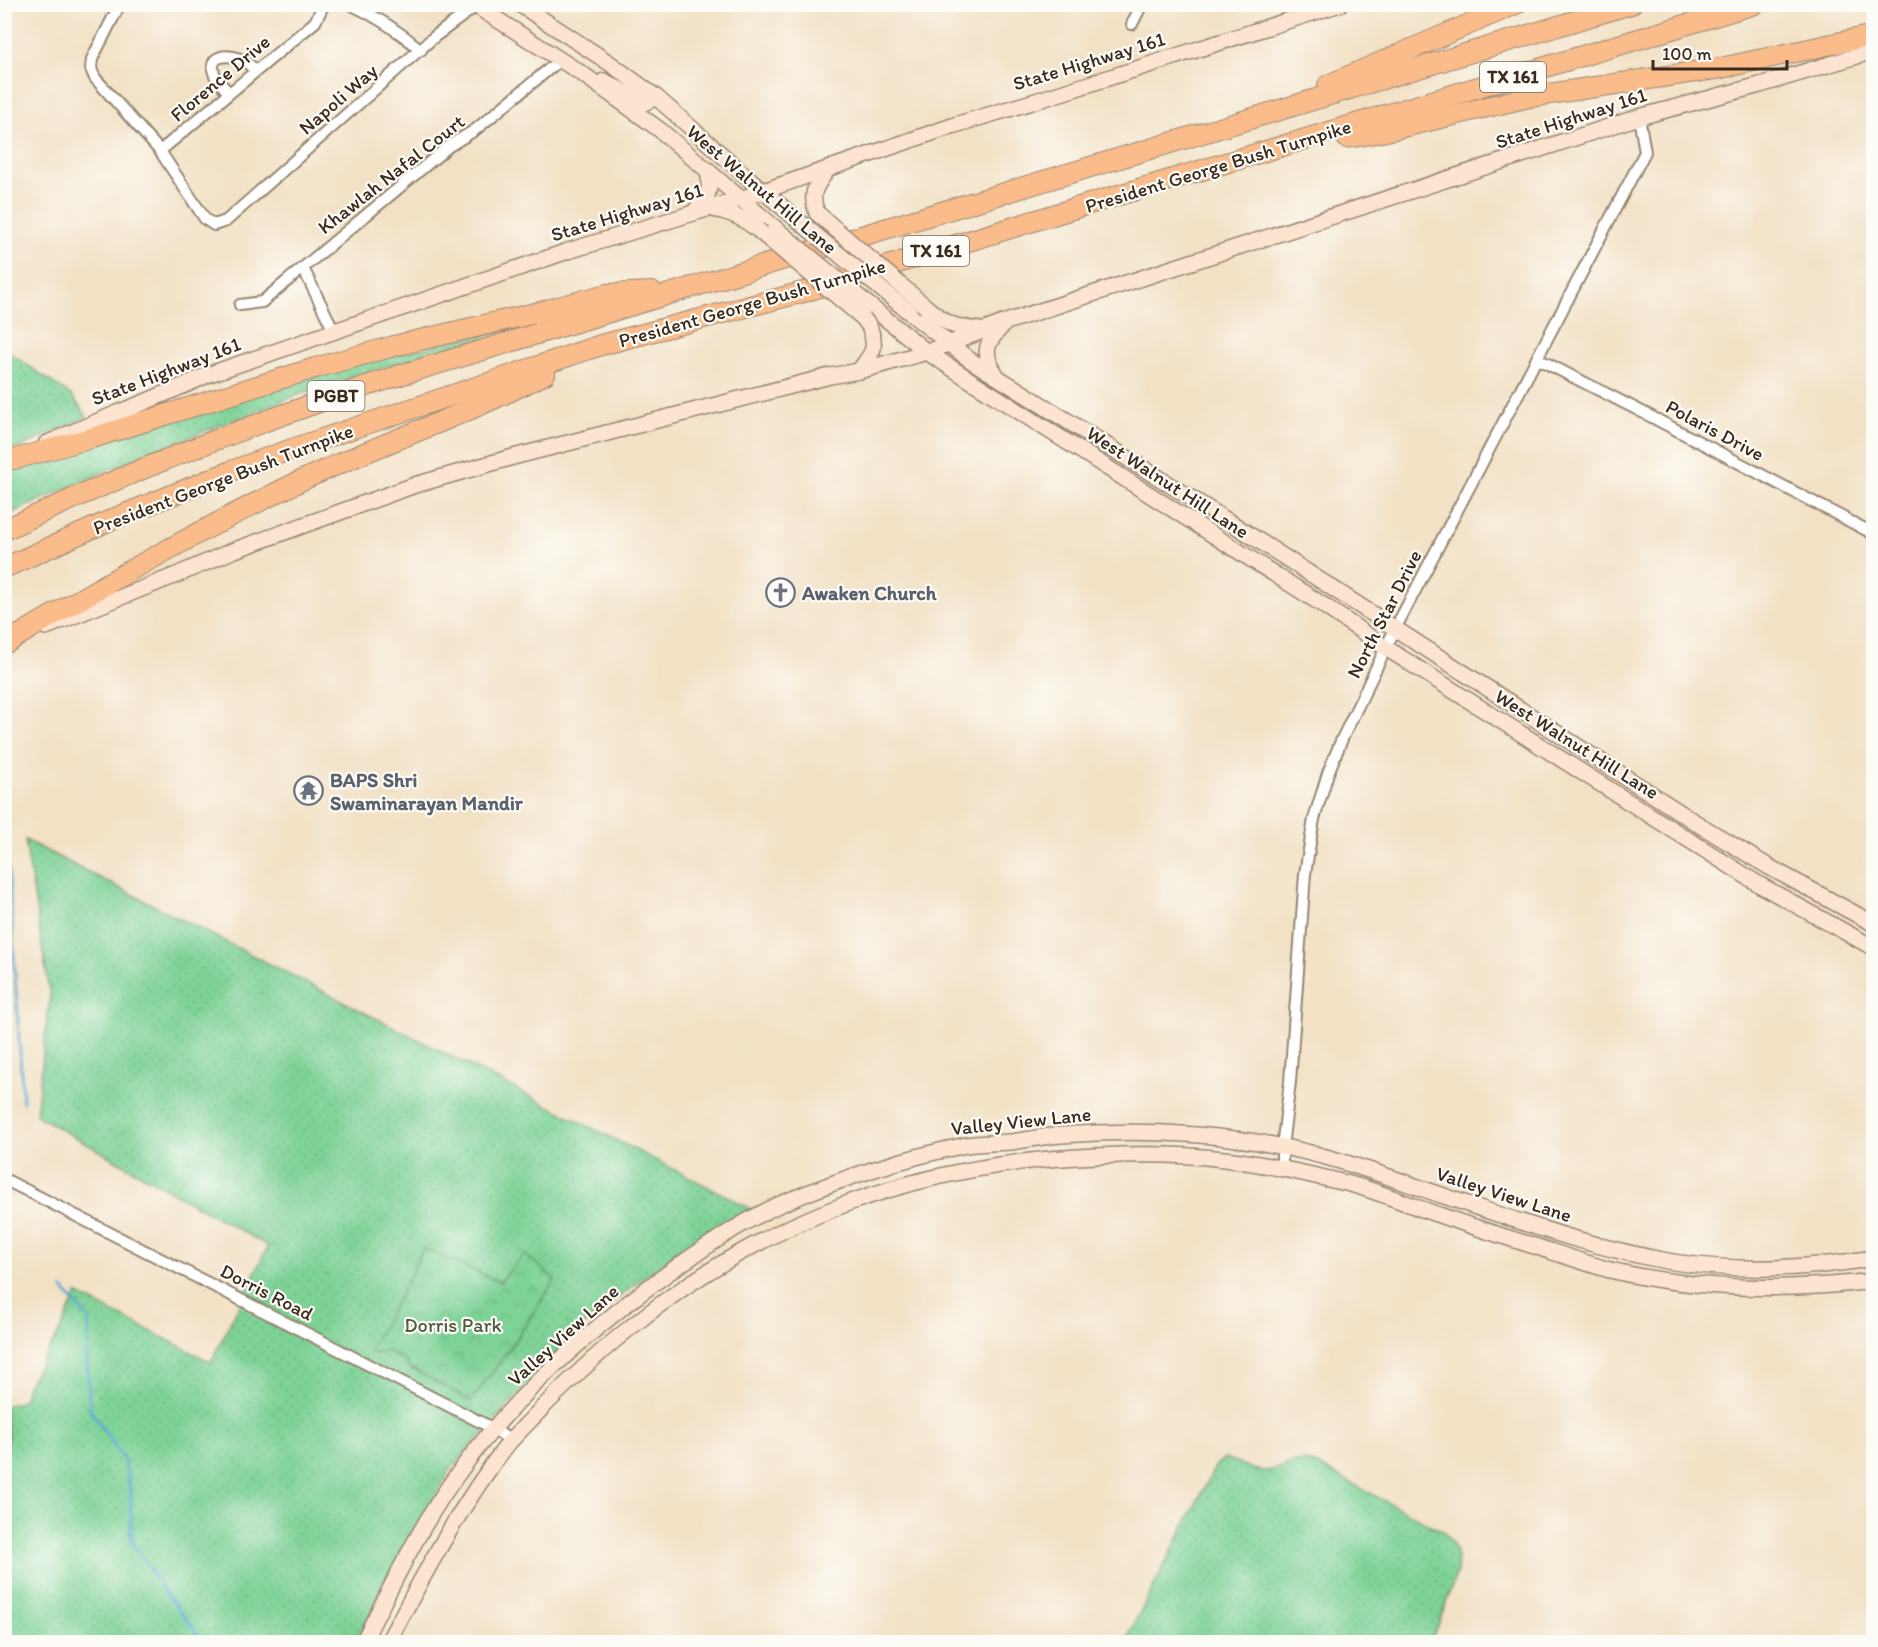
<svg xmlns="http://www.w3.org/2000/svg" width="1878" height="1647" font-family="Itim,sans-serif">
  <style>
    .grass { fill: url(#grass-dots); stroke: #5c7e5a; stroke-width: 1.5 }
    .park { fill: url(#park-crowns); stroke: #5c7e5a; stroke-width: 1.5 }
    .lines { fill: none; stroke-linecap: round; stroke-linejoin: round }
    .stream { stroke: #54a9d0; stroke-width: 3 }
    .minor-casing { stroke: #968672; stroke-width: 14 }
    .secondary-casing { stroke: #968672; stroke-width: 18 }
    .motorway-casing { stroke: #968672; stroke-width: 22 }
    .minor { stroke: #fff; stroke-width: 10 }
    .secondary { stroke: #fde4d1; stroke-width: 15 }
    .motorway { stroke: #fabc8b; stroke-width: 20 }
    .secondary-bridge-casing { stroke: #968672; stroke-width: 18; stroke-linecap: butt }
    .secondary-bridge { stroke: #fde4d1; stroke-width: 15 }
    .labels { text-anchor: middle; dominant-baseline: central; stroke-width: 4.5; stroke-linejoin: round; paint-order: stroke }
    .shield { fill: #fdfcf7; stroke: #75695f; stroke-width: 1.5 }
    .shield-label { font-size: 18px; font-weight: bold; fill: #3b2a1e }
    .street-label { font-size: 20px; fill: #3b2a1e; stroke: #fdfcf7 }
    .worship-label { font-size: 20px; font-weight: bold; fill: #5b616d; stroke: #fdfcf7; text-anchor: start }
    .park-label { font-size: 20px; fill: #4f5c42; stroke: #fdfcf7 }
  </style>
  <defs>
    <pattern id="grass-dots" width="8" height="8" patternUnits="userSpaceOnUse" patternTransform="scale(1.5)"><rect width="8" height="8" fill="#7dd296"/><path d="M2 2h.1M6 6h.1" fill="none" stroke="#6db481" stroke-width="1.8" stroke-linecap="round"/></pattern>
    <pattern id="park-crowns" width="20" height="18" patternUnits="userSpaceOnUse" patternTransform="scale(1.5)"><rect width="20" height="18" fill="#7dd296"/><path d="M2 6a3 3 0 1 1 6 0M12 15a3 3 0 1 1 6 0" fill="none" stroke="#6db481"/></pattern>
  </defs>
  <rect width="100%" height="100%" fill="#fdfcf7"/>
  <filter id="ink" filterUnits="userSpaceOnUse"><feTurbulence type="fractalNoise" baseFrequency=".0167" numOctaves="2"/><feDisplacementMap in="SourceGraphic" scale="12" xChannelSelector="R" yChannelSelector="G"/><feConvolveMatrix kernelMatrix="1 2 1 2 8 2 1 2 1" color-interpolation-filters="sRGB"/></filter>
  <filter id="wash" filterUnits="userSpaceOnUse"><feTurbulence type="fractalNoise" baseFrequency=".008" numOctaves="4" result="noise"/><feDisplacementMap in="SourceGraphic" scale="24" xChannelSelector="R" yChannelSelector="G"/><feGaussianBlur stdDeviation="1.35" result="paint"/><feColorMatrix in="noise" values="0 0 0 0 0 0 0 0 0 0 0 0 0 0 0 0 0 1.4 0 .05"/><feComposite in="paint" operator="in"/></filter>
  <g filter="url(#wash)">
    <rect width="100%" height="100%" fill="#f2e1c5"/>
    <g class="grass">
      <polygon points="533,322 319,387 135,458 5,516 5,475 18,468 304,377"/>
      <polygon points="4,349 72,396 87,417 5,454"/>
      <polygon points="25,840 752,1209 664,1262 580,1328 523,1389 451,1469 412,1537 356,1642 5,1642 4,1458 8,1435 5,1406 23,1401 27,1386 60,1331 77,1294 211,1362 268,1246 36,1115 50,996"/>
      <path d="M1225,1459C1238,1460 1248,1470 1262,1471C1281,1472 1293,1456 1313,1463L1444,1532C1455,1544 1459,1555 1457,1572L1432,1642H1125L1215,1467L1219,1462Z"/>
    </g>
    <polygon class="park" points="423,1248 500,1282 525,1254 555,1280 508,1351 471,1401 407,1366 408,1363 385,1350 383,1353 377,1351 375,1354 369,1351 410,1277"/>
    <g class="lines">
      <g class="stream">
        <polyline points="4,798 23,1102"/>
        <polyline points="63,1289 89,1319 87,1359 90,1410 124,1460 131,1492 131,1540 163,1590 197,1633 196,1642"/>
      </g>
    </g>
  </g>
  <g filter="url(#ink)">
    <g class="lines">
      <defs>
        <g id="minor">
          <polyline points="120,4 92,59 91,69 95,78 160,151 205,219 214,225 226,221 434,37 476,6"/>
          <path d="M350,4C376,16 399,31 421,50"/>
          <polyline points="1132,24 1142,4"/>
          <path d="M229,93C224,87 216,80 214,73C208,55 227,54 240,59C246,61 251,67 256,70"/>
          <polyline points="160,151 315,22 324,4"/>
          <polyline points="303,268 334,331"/>
          <polyline points="240,305 262,302 449,146 475,130 560,60"/>
          <polyline points="1538,359 1648,415 1874,534"/>
          <polyline points="1282,1168 1282,1147 1290,1082 1305,874 1314,819 1328,773 1342,739 1395,629 1645,152 1639,117"/>
          <polyline points="4,1179 494,1429 511,1441"/>
        </g>
        <g id="secondary">
          <polyline points="473,4 584,75 660,130 775,228"/>
          <polyline points="519,4 608,62 656,97 763,191 818,237"/>
          <polyline points="604,81 644,103 656,97"/>
          <path d="M713,209C731,212 743,218 758,230"/>
          <path d="M694,212C708,197 712,191 708,170"/>
          <path d="M817,213C809,192 816,186 828,169"/>
          <polyline points="870,306 927,352 976,384 1323,605 1386,648 1760,885 1874,948"/>
          <path d="M926,307C948,325 952,327 980,330"/>
          <polyline points="909,312 970,360 1236,526 1698,824 1769,867 1874,924"/>
          <path d="M859,371C873,351 878,350 869,326"/>
          <path d="M996,375C982,352 985,344 1003,325"/>
          <path d="M46,444C99,419 154,400 207,375L568,251L740,199L955,125L1042,99L1340,4"/>
          <polyline points="46,627 179,574 232,551 415,485 513,457 830,376 859,371 927,352 1006,322 1639,117 1760,85 1874,51"/>
          <path d="M363,1642C392,1586 419,1527 457,1475C516,1392 596,1324 678,1266C712,1243 746,1219 783,1203C842,1178 904,1158 966,1145C980,1143 995,1143 1010,1142C1027,1140 1044,1136 1062,1135C1145,1128 1242,1134 1322,1156C1364,1167 1405,1183 1447,1197C1521,1222 1596,1249 1673,1262C1739,1272 1808,1269 1874,1258"/>
          <path d="M388,1642C424,1574 460,1506 507,1445C518,1432 531,1420 542,1408C571,1379 599,1352 631,1327C767,1217 921,1163 1096,1156C1138,1154 1182,1154 1224,1159C1267,1164 1308,1174 1350,1184C1380,1192 1409,1205 1439,1215C1476,1228 1515,1240 1553,1252C1572,1258 1591,1265 1610,1270C1696,1291 1786,1291 1874,1281"/>
        </g>
        <g id="motorway">
          <polyline points="1328,85 1516,4"/>
          <polyline points="1347,138 1382,132 1529,97 1721,68 1874,35"/>
          <polyline points="15,459 92,438 315,368 394,346 540,312 607,294 652,292"/>
          <path d="M4,530C132,470 263,419 397,376L1631,4"/>
          <polyline points="4,568 113,519 231,471 292,449 601,345 807,291 1069,210 1755,4"/>
          <path d="M6,643C99,587 194,533 292,485C375,445 463,417 545,374"/>
        </g>
      </defs>
      <use href="#minor" class="minor-casing"/>
      <use href="#secondary" class="secondary-casing"/>
      <use href="#motorway" class="motorway-casing"/>
      <use href="#minor" class="minor"/>
      <use href="#secondary" class="secondary"/>
      <use href="#motorway" class="motorway"/>
      <defs>
        <g id="secondary-bridge">
          <polyline points="817,213 926,307"/>
          <polyline points="775,228 870,306"/>
          <polyline points="758,230 863,318 869,326"/>
          <polyline points="818,237 909,312"/>
        </g>
      </defs>
      <use href="#secondary-bridge" class="secondary-bridge-casing"/>
      <use href="#secondary-bridge" class="secondary-bridge"/>
    </g>
  </g>
  <defs>
    <symbol id="church-ring" viewBox="-11 -11 22 22"><circle r="9.5" fill="#fdfcf7" stroke="#6b7280" stroke-width="1.5"/><path d="M-1.2-6h2.4v3.5h3.3v2.4h-3.3V6h-2.4V-.1h-3.3v-2.4h3.3Z" fill="#6b7280"/></symbol>
    <symbol id="temple-ring" viewBox="-11 -11 22 22"><circle r="9.5" fill="#fdfcf7" stroke="#6b7280" stroke-width="1.5"/><path d="M0-6L5-2H3V0L6.5 2.5H4V6H1.5V3h-3V6H-4V2.5H-6.5L-3 0V-2H-5Z" fill="#6b7280"/></symbol>
  </defs>
  <g fill-rule="evenodd">
    <use href="#church-ring" x="764" y="576" width="33" height="33"/>
    <use href="#temple-ring" x="292" y="774" width="33" height="33"/>
  </g>
  <g class="labels">
    <g class="shield">
      <rect x="1480" y="62" width="66" height="30" rx="4.5"/>
      <rect x="903" y="236" width="66" height="30" rx="4.5"/>
      <rect x="307.5" y="381" width="57" height="30" rx="4.5"/>
    </g>
    <g class="shield-label">
      <text x="1513" y="77">TX 161</text>
      <text x="936" y="251">TX 161</text>
      <text x="336" y="396">PGBT</text>
    </g>
    <g class="street-label">
      <text transform="translate(1089 61) rotate(-17)">State Highway 161</text>
      <text transform="translate(220 78) rotate(-40)">Florence Drive</text>
      <text transform="translate(338 99) rotate(-41)">Napoli Way</text>
      <text transform="translate(1571 118) rotate(-18)">State Highway 161</text>
      <text transform="translate(1218 166) rotate(-17)">President George Bush Turnpike</text>
      <text transform="translate(391 174) rotate(-38)">Khawlah Nafal Court</text>
      <text transform="translate(762 189) rotate(40)">West Walnut Hill Lane</text>
      <text transform="translate(627 212) rotate(-17)">State Highway 161</text>
      <text transform="translate(752 303) rotate(-16)">President George Bush Turnpike</text>
      <text transform="translate(166 371) rotate(-21)">State Highway 161</text>
      <text transform="translate(1715 430) rotate(28)">Polaris Drive</text>
      <text transform="translate(223 479) rotate(-21)">President George Bush Turnpike</text>
      <text transform="translate(1168 482) rotate(33)">West Walnut Hill Lane</text>
      <text transform="translate(1384 614) rotate(-63)">North Star Drive</text>
      <text transform="translate(1577 744) rotate(32)">West Walnut Hill Lane</text>
      <text transform="translate(1021 1121) rotate(-6)">Valley View Lane</text>
      <text transform="translate(1504 1194) rotate(18)">Valley View Lane</text>
      <text transform="translate(267 1292) rotate(27)">Dorris Road</text>
      <text transform="translate(563 1335) rotate(-42)">Valley View Lane</text>
    </g>
    <g class="worship-label">
      <text x="802" y="593">Awaken Church</text>
      <text x="330" y="780">BAPS Shri<tspan x="330" dy="23">Swaminarayan Mandir</tspan></text>
    </g>
    <g class="park-label">
      <text x="453" y="1325">Dorris Park</text>
    </g>
  </g>
  <rect width="1878" height="1647" fill="none" stroke="#fdfcf7" stroke-width="24"/>
  <path d="M1653 60v9h134v-9" fill="none" stroke="#3b2a1e" stroke-width="3"/>
  <text x="1662" y="60" font-size="18" fill="#3b2a1e" stroke="#fdfcf7" stroke-width="4.5" paint-order="stroke">100 m</text>
</svg>
